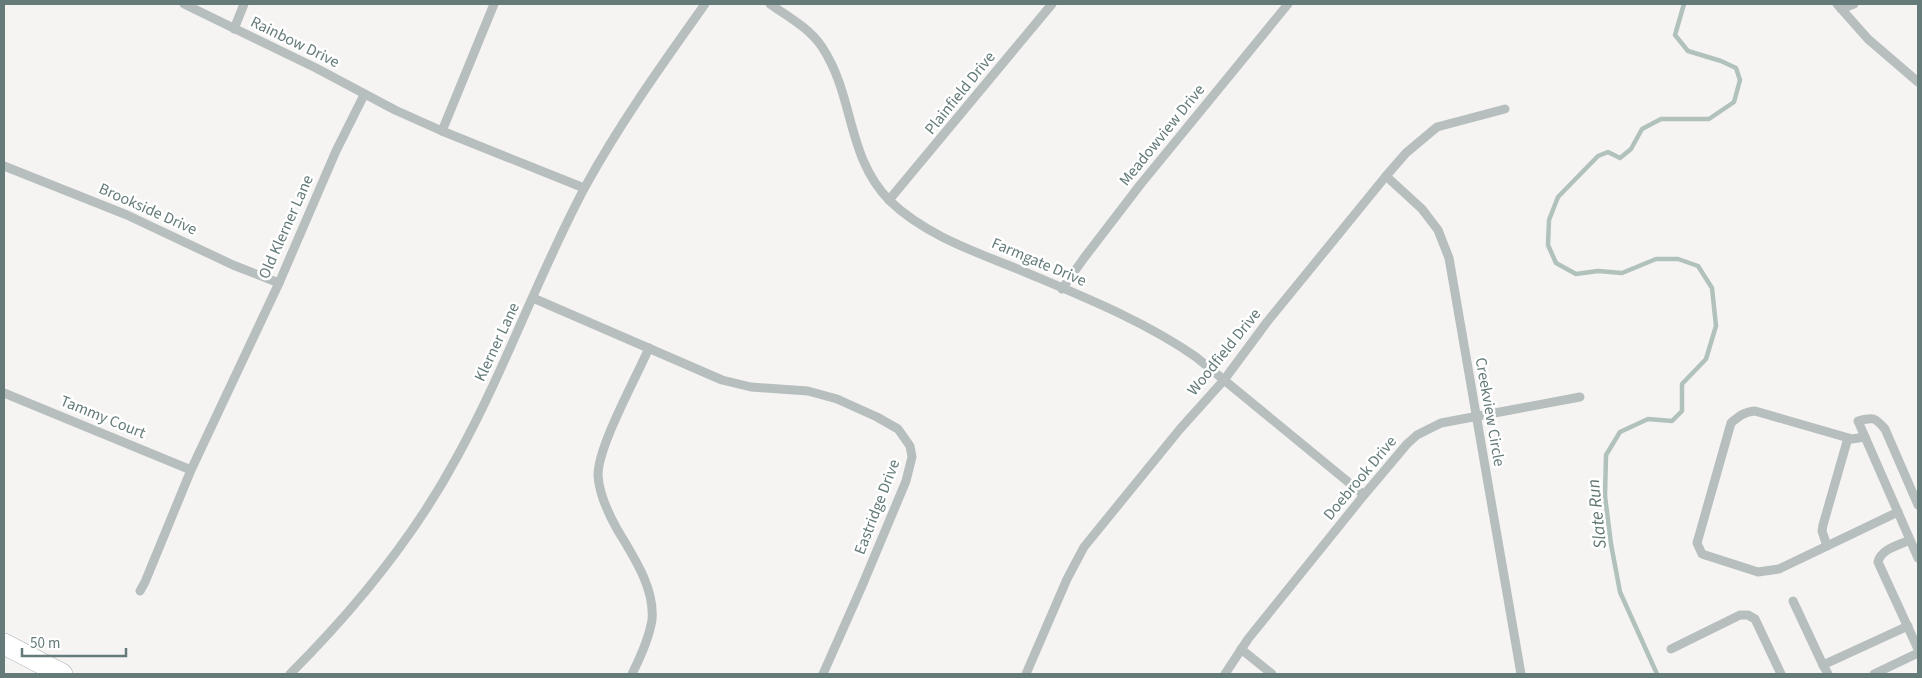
<svg xmlns="http://www.w3.org/2000/svg" width="1922" height="678" font-family="'Source Sans 3',sans-serif">
  <style>
    .lines { fill: none; stroke-linecap: round; stroke-linejoin: round }
    .stream { stroke: #b1c1bc; stroke-width: 4.5 }
    .highway-casing { stroke: #abb3b2; stroke-width: 22 }
    .minor { stroke: #b7bfbe; stroke-width: 9 }
    .highway { stroke: #fff; stroke-width: 21 }
    .labels { text-anchor: middle; dominant-baseline: central; stroke-width: 5; stroke-linejoin: round; paint-order: stroke }
    .street-label { font-size: 16px; fill: #647b79; stroke: #fff }
    .water-label { font-size: 18px; font-style: italic; fill: #5f7670; stroke: #fff }
  </style>
  <rect width="100%" height="100%" fill="#f6f4f3"/>
  <g class="lines">
    <polyline class="stream" points="1657,674 1620,592 1611,544 1605,496 1606,455 1620,432 1648,419 1672,421 1682,411 1682,384 1706,359 1716,326 1712,288 1698,266 1678,259 1656,259 1622,273 1598,271 1576,274 1556,263 1548,245 1549,220 1558,197 1598,156 1608,152 1620,158 1631,149 1642,129 1661,119 1709,119 1734,102 1740,80 1736,68 1721,61 1688,51 1675,35 1684,4"/>
    <defs>
      <polyline id="highway" points="4,644 62,674"/>
    </defs>
    <use href="#highway" class="highway-casing"/>
    <g class="minor">
      <polyline points="184,4 316,68 395,110 442,131 584,188"/>
      <path d="M770,4C789,17 809,28 822,47C855,97 846,157 890,201C925,235 976,252 1020,270C1079,295 1143,320 1196,357L1364,495"/>
      <polyline points="1837,4 1868,39 1918,82"/>
      <polyline points="1841,9 1854,4"/>
      <polyline points="234,29 244,4"/>
      <polyline points="442,131 494,4"/>
      <polyline points="4,166 127,215 233,265 279,283"/>
      <polyline points="1386,176 1422,209 1438,230 1449,258 1521,674"/>
      <polyline points="889,200 1052,4"/>
      <polyline points="1062,289 1084,258 1140,185 1288,4"/>
      <polyline points="533,298 722,380 751,387 808,391 837,399 877,417 898,429 910,446 912,457 906,481 862,586 823,674"/>
      <polyline points="4,393 191,470"/>
      <path d="M1865,437L1852,439L1755,411C1744,412 1739,416 1731,423L1697,543L1702,554L1758,572L1779,569L1898,512"/>
      <path d="M1918,505L1885,429C1875,417 1873,417 1858,421L1918,558"/>
      <path d="M1910,540C1899,545 1881,549 1878,562L1918,649"/>
      <polyline points="1827,546 1822,531 1823,525 1848,438"/>
      <polyline points="140,591 145,582 191,470 279,283 336,151 364,95"/>
      <polyline points="1793,601 1823,665"/>
      <polyline points="1241,649 1272,674"/>
      <polyline points="1671,649 1740,615 1748,615 1755,619 1781,674"/>
      <path d="M290,674C355,609 413,539 457,457C505,370 538,275 585,187C620,123 663,63 705,4"/>
      <path d="M632,674C640,658 649,639 652,620C655,588 633,556 617,529C608,513 599,494 598,475C598,446 636,378 649,348"/>
      <polyline points="1026,674 1067,579 1084,547 1180,429 1224,380 1267,322 1386,176 1406,153 1437,127 1505,109"/>
      <polyline points="1225,674 1248,639 1364,495 1407,444 1417,435 1441,423 1580,397"/>
      <polyline points="1828,674 1823,665 1908,626"/>
      <polyline points="1874,674 1918,653"/>
    </g>
    <use href="#highway" class="highway"/>
  </g>
  <g class="labels">
    <g class="street-label">
      <text transform="translate(295 42) rotate(26)">Rainbow Drive</text>
      <text transform="translate(960 93) rotate(-51)">Plainfield Drive</text>
      <text transform="translate(1162 135) rotate(-51)">Meadowview Drive</text>
      <text transform="translate(148 209) rotate(24)">Brookside Drive</text>
      <text transform="translate(286 227) rotate(-66)">Old Klerner Lane</text>
      <text transform="translate(1039 262) rotate(23)">Farmgate Drive</text>
      <text transform="translate(497 342) rotate(-65)">Klerner Lane</text>
      <text transform="translate(1224 352) rotate(-51)">Woodfield Drive</text>
      <text transform="translate(1490 412) rotate(80)">Creekview Circle</text>
      <text transform="translate(103 417) rotate(22)">Tammy Court</text>
      <text transform="translate(1360 478) rotate(-50)">Doebrook Drive</text>
      <text transform="translate(877 507) rotate(-69)">Eastridge Drive</text>
    </g>
    <g class="water-label">
      <text transform="translate(1597 514) rotate(-96)">Slate Run</text>
    </g>
  </g>
  <rect width="1922" height="678" fill="none" stroke="#647b79" stroke-width="10"/>
  <path d="M22 648v8h104v-8" fill="none" stroke="#647b79" stroke-width="2.5"/>
  <text x="30" y="648" font-size="15" fill="#647b79" stroke="#ffffff" stroke-width="4" paint-order="stroke">50 m</text>
</svg>
